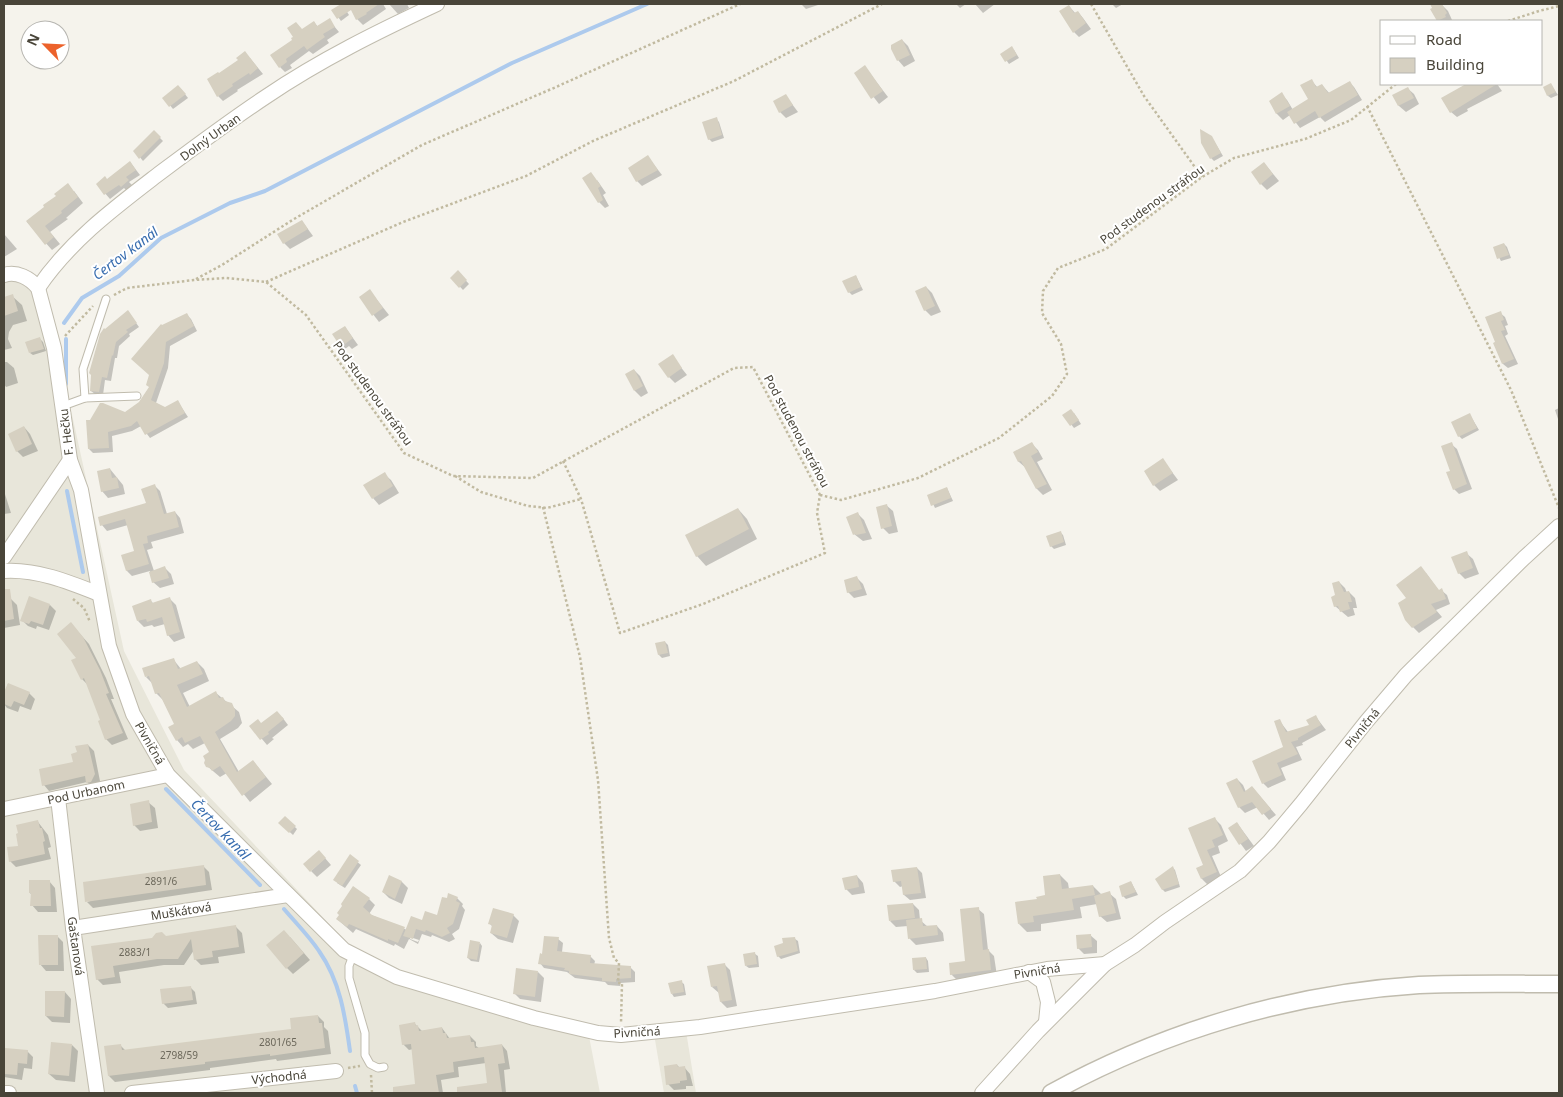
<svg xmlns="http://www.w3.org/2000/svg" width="1563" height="1097" font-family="'Noto Sans',sans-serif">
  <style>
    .residential { fill: #e8e6da }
    .shadow { fill: #0003; fill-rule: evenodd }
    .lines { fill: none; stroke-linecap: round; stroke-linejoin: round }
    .stream { stroke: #adcaed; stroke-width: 4 }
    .building { fill: #d6d0c1 }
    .service-casing { stroke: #c0bcae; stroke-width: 9 }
    .minor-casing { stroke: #c0bcae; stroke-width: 16 }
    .tertiary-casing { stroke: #c0bcae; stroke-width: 19 }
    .path { stroke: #c1baa0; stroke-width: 2.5; stroke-dasharray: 2.5 2.5; stroke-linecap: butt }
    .service { stroke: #fff; stroke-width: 7 }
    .minor { stroke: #fff; stroke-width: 14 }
    .tertiary { stroke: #fff; stroke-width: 16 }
    .labels { text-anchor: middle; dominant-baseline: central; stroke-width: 4; stroke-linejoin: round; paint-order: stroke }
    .number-label { font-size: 10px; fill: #6c685b }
    .street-label { font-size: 12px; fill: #494539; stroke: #fff }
    .water-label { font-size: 14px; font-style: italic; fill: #386daf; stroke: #fff }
  </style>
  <rect width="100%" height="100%" fill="#f5f3ec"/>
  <g class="residential">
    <polygon points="7,267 31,275 45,292 124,651 184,770 349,945 400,974 587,1026 600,1093 4,1093 4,269"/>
    <polygon points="685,1025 696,1093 664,1093 653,1028"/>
  </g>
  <g class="shadow">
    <polygon points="349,4 383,4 386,9 363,25 357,19"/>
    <polygon points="389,4 407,4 409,8 398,14"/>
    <polygon points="801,4 821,4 806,9"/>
    <polygon points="956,4 966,4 960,8"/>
    <polygon points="975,4 995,4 983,13"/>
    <polygon points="1112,4 1123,4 1116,8"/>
    <polygon points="1442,5 1448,11 1452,20 1439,21 1437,19"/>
    <polygon points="1069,6 1076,14 1078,12 1083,18 1091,29 1079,37 1074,32"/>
    <polygon points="344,7 349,15 341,21 333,10"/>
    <polygon points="329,20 339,32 327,40 329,43 313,54 309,51 290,65 292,68 285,72 280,67 294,40 302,30 314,22 318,27"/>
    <polygon points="902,40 908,46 915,61 904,67 898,60"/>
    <polygon points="1014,50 1019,58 1009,64 1002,54"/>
    <polygon points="250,58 263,74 237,90 238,91 223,101 218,96"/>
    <polygon points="865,67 888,97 879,104 855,73"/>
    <polygon points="1311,80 1318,88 1322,85 1330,94 1349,82 1354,87 1362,100 1325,122 1320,117 1300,128 1290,115 1283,120 1277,114 1270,101 1281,94 1287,100 1293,110 1310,99"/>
    <polygon points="1467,84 1497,84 1502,91 1467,109 1468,111 1457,117 1451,112 1443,98"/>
    <polygon points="1551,85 1558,95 1551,98 1548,96"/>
    <polygon points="1407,88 1414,94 1419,104 1406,112 1399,106 1394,96"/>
    <polygon points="181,89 188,98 173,109 164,98"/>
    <polygon points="786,96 798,112 786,118 780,112"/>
    <polygon points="716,119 719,122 724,138 712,142 709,139"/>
    <polygon points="154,132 163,141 143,161 135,151"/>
    <polygon points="1214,141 1223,156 1214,161 1211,158"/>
    <polygon points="648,157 662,175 642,186 637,181"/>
    <polygon points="130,162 140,175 129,182 132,185 126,190 124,188 110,199 97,184 107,180"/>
    <polygon points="1264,163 1279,181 1267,190 1261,184"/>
    <polygon points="597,180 606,193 603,195 609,206 605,208 599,202"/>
    <polygon points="74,191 83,203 66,218 68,219 50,232 60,244 52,250 27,222 45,207"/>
    <polygon points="302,221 313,236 290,249 284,243"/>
    <polygon points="4,234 17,249 4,257"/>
    <polygon points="1504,244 1507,247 1511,258 1501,261 1494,248"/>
    <polygon points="458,272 469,284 463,290 452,278"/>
    <polygon points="856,276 863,290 852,295 849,292"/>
    <polygon points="926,287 932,293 941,312 931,316 925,310"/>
    <polygon points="370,291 389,315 379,322 360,297"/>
    <polygon points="12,296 22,305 27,321 13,325 9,332 8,339 12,348 4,350 4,299"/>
    <polygon points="128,312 139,327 129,334 130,336 119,346 117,358 115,358 111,381 105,380 103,395 95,394 91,391"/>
    <polygon points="1500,313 1505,317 1508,325 1505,326 1508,334 1505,336 1518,364 1508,368 1503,364 1494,343 1497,342"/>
    <polygon points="187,315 191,319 197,331 170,346 168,368 156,403 165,408 178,402 188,417 150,438 141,426 132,431 112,436 113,452 93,453 89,449 125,414 139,403 150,387 163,327"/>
    <polygon points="345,327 358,345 352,349 349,346 345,349 334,335"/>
    <polygon points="40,339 43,342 46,351 33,355 30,353"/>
    <polygon points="672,356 687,375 675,383 669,377"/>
    <polygon points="4,362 7,362 14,368 18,383 6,387 4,384"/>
    <polygon points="634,370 640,376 648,393 641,397 635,391"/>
    <polygon points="1559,408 1559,422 1555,410"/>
    <polygon points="1074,413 1081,424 1074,428 1064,415"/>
    <polygon points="1470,415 1479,430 1462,439 1459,436"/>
    <polygon points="24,427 30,434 38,451 23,457 17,451"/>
    <polygon points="1032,444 1038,450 1043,459 1037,462 1052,490 1043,495 1037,489 1026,468 1019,462 1015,453"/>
    <polygon points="1451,444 1457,449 1472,489 1459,494 1454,489"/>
    <polygon points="1163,460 1178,480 1160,491 1154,485"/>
    <polygon points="110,469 123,485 125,494 108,498 102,491"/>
    <polygon points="384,474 391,480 399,493 379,505 373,498"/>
    <polygon points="155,486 160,491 167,514 175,512 180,518 184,533 151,542 153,548 147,550 154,571 165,568 171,574 174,584 160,588 153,582 150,571 132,576 127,571 122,556 135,552 128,525 107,531 102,525 147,503"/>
    <polygon points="947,488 953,501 935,508 929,495"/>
    <polygon points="4,491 11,513 4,514"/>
    <polygon points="886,505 893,511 898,532 889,534 883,528"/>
    <polygon points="738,509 747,519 757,539 706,566 697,556"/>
    <polygon points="858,514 864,520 872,539 863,541 854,534"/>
    <polygon points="1060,532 1063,535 1066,545 1054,549 1051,546"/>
    <polygon points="1466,553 1473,559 1479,574 1465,579 1459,573"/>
    <polygon points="1426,573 1439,591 1441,590 1447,595 1450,604 1436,610 1442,617 1419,633 1406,620"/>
    <polygon points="857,578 863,584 867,595 854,598 848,592"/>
    <polygon points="1339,582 1345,588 1347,593 1349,592 1355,598 1357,608 1353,608 1355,615 1348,617 1335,606"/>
    <polygon points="11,599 17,605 20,625 4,628 4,600"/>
    <polygon points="170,599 176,605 185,638 174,642 168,635 165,624 154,627 152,625 144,627 138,621 151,601 154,604"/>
    <polygon points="50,605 56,611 49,630 37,626 36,629 28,626 22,620"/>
    <polygon points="71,624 89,644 106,678 114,699 111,699 128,739 112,745 106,739 102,721 87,684 82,679"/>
    <polygon points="665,642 668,645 670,656 662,658 659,655"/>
    <polygon points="173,659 181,669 197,662 204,669 209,681 183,693 190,707 216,693 239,712 242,723 238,728 220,739 239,772 253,761 272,784 250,802 227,773 220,777 207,766 211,753 205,743 193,749 188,744 183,747 177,740 175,724 163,700 156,693 153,684 146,677"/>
    <polygon points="8,684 29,693 35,699 31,710 20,706 18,712 7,708 4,704 4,695"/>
    <polygon points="282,717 288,725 272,738 274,739 267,745 251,726 262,724"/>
    <polygon points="1316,717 1326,730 1302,743 1303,745 1296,747 1302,760 1281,768 1286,780 1268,788 1263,783 1284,748 1279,720 1288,732 1310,726"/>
    <polygon points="88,745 94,751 100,781 97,788 93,788 87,782 49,791 44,785 75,763 78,753"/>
    <polygon points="1237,779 1243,785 1246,792 1252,787 1276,815 1269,820 1258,807 1245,813 1239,807"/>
    <polygon points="148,802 155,808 158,828 140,831 134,825"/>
    <polygon points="285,818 297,829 293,835 280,823"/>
    <polygon points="1215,819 1221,825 1228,841 1218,846 1220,853 1212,856 1222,879 1208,885 1202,879 1198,868 1204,865 1190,829"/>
    <polygon points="38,822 48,835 51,847 48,848 51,859 16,867 10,861"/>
    <polygon points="1237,823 1254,846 1246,851 1229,828"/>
    <polygon points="350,856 361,865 345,888 337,883"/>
    <polygon points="325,858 331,865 317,877 311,871"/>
    <polygon points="203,866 209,872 212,890 93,908 87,902"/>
    <polygon points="917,868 922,873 926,898 910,900 904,895 903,886 900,887 894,881"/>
    <polygon points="1173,868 1175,870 1180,887 1165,892 1162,889"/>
    <polygon points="1060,875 1068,883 1069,889 1093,886 1102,895 1109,893 1116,899 1121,919 1107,922 1100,916 1097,904 1080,907 1082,918 1041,924 1041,931 1027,932 1019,924 1038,900 1047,896"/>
    <polygon points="857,876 863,883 865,893 852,895 846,889"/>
    <polygon points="390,877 402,882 408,888 402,904 389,898 383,892"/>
    <polygon points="49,881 55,888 57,912 38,912 32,905 32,895 30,893"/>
    <polygon points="1131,882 1138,895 1126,899 1123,896"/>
    <path d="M457,898L463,904L462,906L465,910L459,929L452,934L455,939L449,942L432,935L431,937L422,934L418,944L409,939L404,949L395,944L394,946L356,929L353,933L337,919L369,899L375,905L369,914L407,930L423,921L437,916ZM410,937L419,940L418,942L410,939Z"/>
    <polygon points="913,904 919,910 920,920 928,927 937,926 943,933 944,941 916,945 910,939 908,926 896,927 890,921"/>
    <polygon points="978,909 984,914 988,950 994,956 997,976 957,980 951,974 967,962"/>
    <polygon points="513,915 519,921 513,943 498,939 491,933 493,927 490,924"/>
    <polygon points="236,927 242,933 245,953 218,957 219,963 201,965 195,959 194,950 184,965 164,965 119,972 121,983 103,985 97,979 92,947"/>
    <polygon points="1090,935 1097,941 1097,953 1084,954 1078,948"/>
    <polygon points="57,936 63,942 64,971 46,971 40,964"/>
    <polygon points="290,937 310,960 293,974 287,968"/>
    <polygon points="558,939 563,943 562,952 590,956 595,961 594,965 630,967 635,972 635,982 620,983 620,986 608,985 605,982 575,978 567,972 544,968 540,963 543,955"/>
    <polygon points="795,939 798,941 800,953 781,959 778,956"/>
    <polygon points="480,943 482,946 479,962 471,961 468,958"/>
    <polygon points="755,954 758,956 759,967 749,968 746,966"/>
    <polygon points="926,958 928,961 929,972 917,973 914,970"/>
    <polygon points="724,964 730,970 737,1006 727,1008 721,1002 719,993 712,987"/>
    <polygon points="538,972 544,978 541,1002 520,999 514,993"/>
    <polygon points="681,982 684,984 686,995 674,997 672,994"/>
    <polygon points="190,987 195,992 197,1004 168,1008 163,1003"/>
    <polygon points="65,992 71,999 70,1023 52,1022 46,1016"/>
    <polygon points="318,1016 324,1022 324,1027 328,1031 331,1054 277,1061 276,1059 210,1068 210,1070 115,1082 109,1076 120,1045 126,1051 293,1030"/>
    <polygon points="415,1024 422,1031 442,1028 450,1039 470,1036 476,1042 476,1046 479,1048 502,1045 507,1051 510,1069 504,1070 506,1093 461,1093 460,1088 488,1084 486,1063 458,1067 459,1077 441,1080 443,1093 413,1093 412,1086 417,1085 413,1049 409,1050 403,1044"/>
    <polygon points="72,1045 78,1051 75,1082 56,1080 49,1074"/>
    <polygon points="4,1049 27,1051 33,1057 32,1069 24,1068 22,1080 4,1077"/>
    <polygon points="677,1065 680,1068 684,1067 690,1074 693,1086 686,1086 686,1089 674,1090 668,1084"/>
  </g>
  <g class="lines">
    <g class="stream">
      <polyline points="64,323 82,298 119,276 161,238 230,203 265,191 512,63 647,4"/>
      <polyline points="66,384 66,339"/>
      <polyline points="67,491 83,572"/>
      <polyline points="166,789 260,885"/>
      <path d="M284,909C295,922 309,936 319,951C340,981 345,1015 350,1051"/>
      <polyline points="355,1086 357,1093"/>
    </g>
  </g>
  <g class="building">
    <polygon points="341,4 379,4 366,13 367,14 356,20 351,10 337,19 331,10"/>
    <polygon points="1430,4 1442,4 1447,13 1445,15 1446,17 1437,21 1430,9 1432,8"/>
    <polygon points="1069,5 1074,13 1078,11 1086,23 1073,33 1059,11"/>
    <polygon points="330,18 335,27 323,34 325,37 307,50 304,46 286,59 287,62 279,68 270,55 292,40 291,38 293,37 287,28 296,22 302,29 314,21 317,26"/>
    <polygon points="902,39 910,55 897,61 891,49 891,45"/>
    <polygon points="1012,46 1017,55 1005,62 1000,54"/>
    <polygon points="245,51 258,68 250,75 249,73 232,84 233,86 217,97 207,79 218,72 219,73 238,60 236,58"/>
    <polygon points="865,65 883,91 871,99 854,73"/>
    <polygon points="1312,79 1316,87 1322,84 1328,93 1350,81 1358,95 1319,118 1315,111 1294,124 1287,112 1308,99 1300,85"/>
    <polygon points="1551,83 1556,92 1547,96 1543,87"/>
    <polygon points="1466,84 1497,84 1450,113 1441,98"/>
    <polygon points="178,85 186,94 169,107 162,98"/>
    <polygon points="1408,87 1414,98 1398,106 1392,95"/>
    <polygon points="1282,92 1290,106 1276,114 1269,101"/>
    <polygon points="786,94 793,105 779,113 773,101"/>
    <polygon points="717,117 722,135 708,140 702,122"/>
    <polygon points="1200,129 1212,136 1221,153 1210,159 1201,143"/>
    <polygon points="154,130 161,137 139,159 133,151"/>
    <polygon points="648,155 658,170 636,182 628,168"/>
    <polygon points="130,161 136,170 126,177 129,180 121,187 119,185 104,195 96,184 105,176 107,179"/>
    <polygon points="1264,162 1273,174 1260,185 1251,172"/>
    <polygon points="591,172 601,186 598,188 603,200 598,203 582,178"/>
    <polygon points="68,183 78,197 61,211 62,213 45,226 54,237 45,245 26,221 44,207 43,205 56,196 54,194"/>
    <polygon points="302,220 308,229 283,244 277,234"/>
    <polygon points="1504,243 1509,255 1497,259 1493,247"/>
    <polygon points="458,270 467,280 459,288 450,278"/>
    <polygon points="856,275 861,287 848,293 842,281"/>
    <polygon points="926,286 935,306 924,311 915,291"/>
    <polygon points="370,289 383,308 372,316 359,297"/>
    <polygon points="13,294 18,311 4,316 4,297"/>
    <polygon points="128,310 137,323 126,330 128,332 116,342 113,356 112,355 107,378 102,377 99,392 90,391 91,375 89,373 100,334 104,328 105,329"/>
    <polygon points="1501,311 1504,320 1501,321 1505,330 1501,331 1514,359 1502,364 1493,343 1495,342 1485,317"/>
    <polygon points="187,313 194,326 166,342 164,363 151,400 165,407 178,400 185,413 145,435 137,421 131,426 108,432 109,448 88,449 86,420 90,420 100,403 103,403 125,412 139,402 149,387 146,385 149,375 131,359 161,324 162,325"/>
    <polygon points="345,326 353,338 345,344 343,341 338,343 332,334"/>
    <polygon points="40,337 44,349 29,353 25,342"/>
    <polygon points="673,354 682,368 668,378 658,364"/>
    <polygon points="634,369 643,386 634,391 625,374"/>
    <polygon points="1071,409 1079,420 1070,426 1062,415"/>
    <polygon points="1470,413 1477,428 1458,437 1451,422"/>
    <polygon points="24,426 32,444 16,452 8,434"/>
    <polygon points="1032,442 1038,452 1031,456 1047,484 1036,489 1021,461 1018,462 1013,452"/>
    <polygon points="1452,442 1467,484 1453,490 1446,472 1450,471 1441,446"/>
    <polygon points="1163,458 1173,473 1153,486 1144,471"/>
    <polygon points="110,468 112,478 117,477 119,488 101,492 97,471"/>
    <polygon points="385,472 393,486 372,499 363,485"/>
    <polygon points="155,484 164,514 175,511 179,527 147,536 148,543 143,544 149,564 126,571 121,555 134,551 125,519 100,526 98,517 146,503 141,489"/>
    <polygon points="947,487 951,498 931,506 927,495"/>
    <polygon points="887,504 892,526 881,529 876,507"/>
    <polygon points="738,508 749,529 696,557 685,535"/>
    <polygon points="858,512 866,533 856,535 855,534 853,535 846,517"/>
    <polygon points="1061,531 1064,542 1050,547 1046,536"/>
    <polygon points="1467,551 1473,568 1458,574 1451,557"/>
    <polygon points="165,566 169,578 152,583 149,572"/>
    <polygon points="1421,566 1439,590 1442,588 1446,599 1431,604 1437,612 1412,628 1405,620 1398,603 1406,598 1396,585"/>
    <polygon points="857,576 862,589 847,593 844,580"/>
    <polygon points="1339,581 1344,592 1349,591 1352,602 1348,602 1350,609 1340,612 1338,606 1334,607 1331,597 1335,595 1332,583"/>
    <polygon points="4,589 10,589 14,619 4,621"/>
    <polygon points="29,596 50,604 43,625 31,621 29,624 20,621"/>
    <polygon points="170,597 180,632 167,636 162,617 147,622 146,619 137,621 132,606 151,599 152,603"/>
    <polygon points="71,622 83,637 100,670 109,693 106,694 123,733 105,740 98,721 100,720 84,678 81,680 71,660 76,658 57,634"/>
    <polygon points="665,641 668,653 658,655 655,643"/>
    <polygon points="174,658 178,669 197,661 203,674 177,685 187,707 216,691 219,698 223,697 225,701 232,703 235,710 235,716 231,721 215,732 237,772 253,760 266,777 242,796 220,766 212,771 210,768 206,767 204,763 205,760 203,756 209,752 200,736 185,743 182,737 176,741 168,727 174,724 159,693 155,694 149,676 145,677 142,668"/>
    <polygon points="8,683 30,692 24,705 14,701 11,707 4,704 4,692"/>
    <polygon points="277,711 284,719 268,732 269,734 260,740 249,726 258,719 261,723"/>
    <polygon points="1316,715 1321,725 1298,738 1298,740 1291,742 1298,754 1277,763 1282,775 1262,784 1252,761 1283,747 1274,721 1280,719 1286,732 1309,725 1306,720"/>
    <polygon points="88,744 95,774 91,782 86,783 85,776 42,786 39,769 73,762 71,754 77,752 75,746"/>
    <polygon points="1237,778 1244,792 1252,786 1271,809 1262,815 1252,802 1238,808 1226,783"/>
    <polygon points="149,800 152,822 133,826 130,804"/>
    <polygon points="285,816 296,826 289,833 278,823"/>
    <polygon points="1215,817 1223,835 1212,840 1215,847 1207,850 1217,872 1201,879 1196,868 1203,865 1188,828"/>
    <polygon points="38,820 40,828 42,828 45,841 43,842 45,854 9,862 7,847 18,846 16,834 18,833 16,825"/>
    <polygon points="1237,822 1248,839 1239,845 1228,828"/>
    <polygon points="319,850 326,858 310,872 303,864"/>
    <polygon points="350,854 359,861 342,886 333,880"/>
    <polygon points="204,865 206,885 85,902 83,882"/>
    <polygon points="1173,866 1179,884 1162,890 1155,879"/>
    <polygon points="917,867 921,893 903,895 901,881 893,882 891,870"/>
    <polygon points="1060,874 1062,889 1093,885 1095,895 1072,899 1074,910 1033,916 1034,922 1018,924 1015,902 1037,899 1036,897 1045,895 1043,876"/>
    <polygon points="389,875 402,881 395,899 382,892"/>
    <polygon points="857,875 859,887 845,890 842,878"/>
    <polygon points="29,880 50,880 51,906 30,906 31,893 29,893"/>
    <polygon points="1131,881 1136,892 1122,897 1119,886"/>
    <polygon points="353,886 370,898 363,907 372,915 405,927 398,943 388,939 388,941 349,924 347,927 336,919 339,915 337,913 342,906 341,904"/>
    <polygon points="1110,891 1116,913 1099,917 1094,896"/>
    <polygon points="448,893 458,897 456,901 460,903 453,924 447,928 450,933 442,937 426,930 425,932 416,929 413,939 403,936 411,916 422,920 425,911 437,915 442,897 447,898"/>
    <polygon points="913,903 915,918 889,921 887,905"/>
    <polygon points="979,907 983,950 989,949 991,970 950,975 949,963 965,961 960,909"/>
    <polygon points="493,908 514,914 507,938 490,933 492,925 488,924"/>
    <polygon points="922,918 923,926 937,925 938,935 908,939 906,920"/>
    <polygon points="236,925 239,947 212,951 213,957 194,960 191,939 178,959 157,959 113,966 115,977 96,980 91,946 152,938 156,933 162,932 166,936"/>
    <polygon points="284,930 304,953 286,969 266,945"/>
    <polygon points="1091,934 1092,947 1077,949 1076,935"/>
    <polygon points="38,935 58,935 58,965 39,965"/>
    <polygon points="544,936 559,937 557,951 591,955 590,963 631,966 631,978 616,979 616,982 602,981 602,978 569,974 569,971 564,970 565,968 538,964 540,953 542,954"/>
    <polygon points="795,937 798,951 777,957 774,946 783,943 782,938"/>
    <polygon points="470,940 480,942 477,960 467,958"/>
    <polygon points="755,952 757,964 745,966 743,954"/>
    <polygon points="926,957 927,969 913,970 912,958"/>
    <polygon points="725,963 732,1000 720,1002 717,986 711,987 707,966"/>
    <polygon points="516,968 538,971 535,997 513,994"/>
    <polygon points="682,980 684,992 671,994 668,983"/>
    <polygon points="191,986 193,1000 162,1004 160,989"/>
    <polygon points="45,991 65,991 64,1017 45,1016"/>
    <polygon points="318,1015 319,1023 322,1023 325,1048 270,1056 270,1054 205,1062 205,1064 108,1076 104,1046 121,1044 122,1050 291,1029 290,1018"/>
    <polygon points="415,1022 416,1026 418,1025 419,1031 442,1027 443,1033 446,1033 447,1038 470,1035 471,1042 474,1042 475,1048 502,1044 505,1063 498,1064 502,1092 457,1093 457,1087 487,1083 484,1057 453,1062 454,1072 436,1075 439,1093 393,1093 393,1087 415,1084 411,1044 402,1045 399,1025"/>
    <polygon points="51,1042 72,1044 69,1076 48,1074"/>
    <polygon points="5,1048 28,1050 27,1064 18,1063 17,1075 4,1074"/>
    <polygon points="677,1064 678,1067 685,1066 687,1080 680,1081 680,1083 666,1085 664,1066"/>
  </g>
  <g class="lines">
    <defs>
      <g id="service">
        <polyline points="85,398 83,369 106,299"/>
        <polyline points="63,406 85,398 137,396"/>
        <polyline points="353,955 349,966 349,978 365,1033 365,1055 370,1064 378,1068 384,1067"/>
      </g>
      <g id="minor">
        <path d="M4,275C17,271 30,278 38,288L54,348L70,460L81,490L109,646L133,714L168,775L344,950L397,977L534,1018L598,1033L621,1035L700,1027L935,991L1047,969L1105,964L1135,945L1165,922L1240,871L1269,842L1301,804L1366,722L1406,675L1524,558L1559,526"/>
        <path d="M38,288C69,242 113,209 156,176C192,149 229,121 267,96C320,60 379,31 437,4"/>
        <polyline points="4,557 70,460"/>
        <path d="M4,571C37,569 69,582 99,594"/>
        <polyline points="58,798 73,928 97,1093"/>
        <polyline points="4,809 168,775"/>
        <polyline points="73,928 288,895"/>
        <polyline points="1029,972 1043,982 1048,1002 1046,1022"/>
        <polyline points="4,1093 9,1093"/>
        <polyline points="132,1093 336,1071"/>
        <polyline points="982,1093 1038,1031 1105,964"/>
      </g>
      <path id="tertiary" d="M1051,1093C1164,1031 1291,993 1419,985C1466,983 1512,984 1559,984"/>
    </defs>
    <use href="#service" class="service-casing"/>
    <use href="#minor" class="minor-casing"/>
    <use href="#tertiary" class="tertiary-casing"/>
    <g class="path">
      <polyline points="1091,4 1144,96 1202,177"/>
      <polyline points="1508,21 1539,11 1559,6"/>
      <polyline points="1367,106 1511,390 1559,508"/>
      <polyline points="196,279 222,265 294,219 422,145 556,87 740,4"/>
      <polyline points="266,282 403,222 526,176 593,141 734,81 882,4"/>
      <polyline points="114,295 127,288 194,280 226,278 266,282 306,315 404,453 453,476 533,478 734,368 753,367 820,495"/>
      <polyline points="65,336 93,306"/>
      <polyline points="563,461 581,499 620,633 703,604 825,553 817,513 820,495"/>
      <polyline points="455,476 481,492 528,506 547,508 581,499"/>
      <polyline points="820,495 841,500 918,478 999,438 1052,396 1067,374 1061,344 1042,313 1043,291 1058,268 1106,249 1202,177 1234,158 1305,139 1351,120 1396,84"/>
      <polyline points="543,507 580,657 598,780 609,938 614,958 619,963 618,983 622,983 621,1023"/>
      <polyline points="73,599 84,608 90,622"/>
      <polyline points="348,1068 360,1066"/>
      <polyline points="371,1075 372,1093"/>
    </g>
    <use href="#service" class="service"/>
    <use href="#minor" class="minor"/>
    <use href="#tertiary" class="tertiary"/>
  </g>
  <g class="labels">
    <g class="number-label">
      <text x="161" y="881">2891/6</text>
      <text x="135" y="952">2883/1</text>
      <text x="278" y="1042">2801/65</text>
      <text x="179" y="1055">2798/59</text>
    </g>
    <g class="street-label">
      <text transform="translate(210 137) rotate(-36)">Dolný Urban</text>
      <text transform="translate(1152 204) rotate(-36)">Pod studenou stráňou</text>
      <text transform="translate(373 393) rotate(54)">Pod studenou stráňou</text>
      <text transform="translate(797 431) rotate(62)">Pod studenou stráňou</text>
      <text transform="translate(66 432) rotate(-97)">F. Hečku</text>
      <text transform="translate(1362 728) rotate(-51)">Pivničná</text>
      <text transform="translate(150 743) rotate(60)">Pivničná</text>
      <text transform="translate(86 792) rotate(-12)">Pod Urbanom</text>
      <text transform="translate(181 911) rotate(-9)">Muškátová</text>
      <text transform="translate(76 946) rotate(82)">Gaštanová</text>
      <text transform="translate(1037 971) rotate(-9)">Pivničná</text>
      <text transform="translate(637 1032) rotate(-3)">Pivničná</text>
      <text transform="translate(279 1077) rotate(-6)">Východná</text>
    </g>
    <g class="water-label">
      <text transform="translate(125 253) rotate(-37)">Čertov kanál</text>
      <text transform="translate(221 829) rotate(46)">Čertov kanál</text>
    </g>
  </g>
  <rect width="1563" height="1097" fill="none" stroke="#494539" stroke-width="10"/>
  <rect x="1380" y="20" width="162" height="65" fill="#ffffff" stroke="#b6b5b0"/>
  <rect x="1390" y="36" width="25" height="8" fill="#ffffff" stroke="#b6b5b0"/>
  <text x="1426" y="45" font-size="15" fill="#494539">Road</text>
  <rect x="1390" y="58" width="25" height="15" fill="#d6d0c1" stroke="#b6b5b0"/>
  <text x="1426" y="70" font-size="15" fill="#494539">Building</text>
  <g transform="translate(45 45) rotate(294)"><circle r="24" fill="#ffffff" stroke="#b6b5b0"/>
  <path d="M0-4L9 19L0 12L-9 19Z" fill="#ec622b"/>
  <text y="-8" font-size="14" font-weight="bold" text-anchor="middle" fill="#494539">N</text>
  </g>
</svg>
